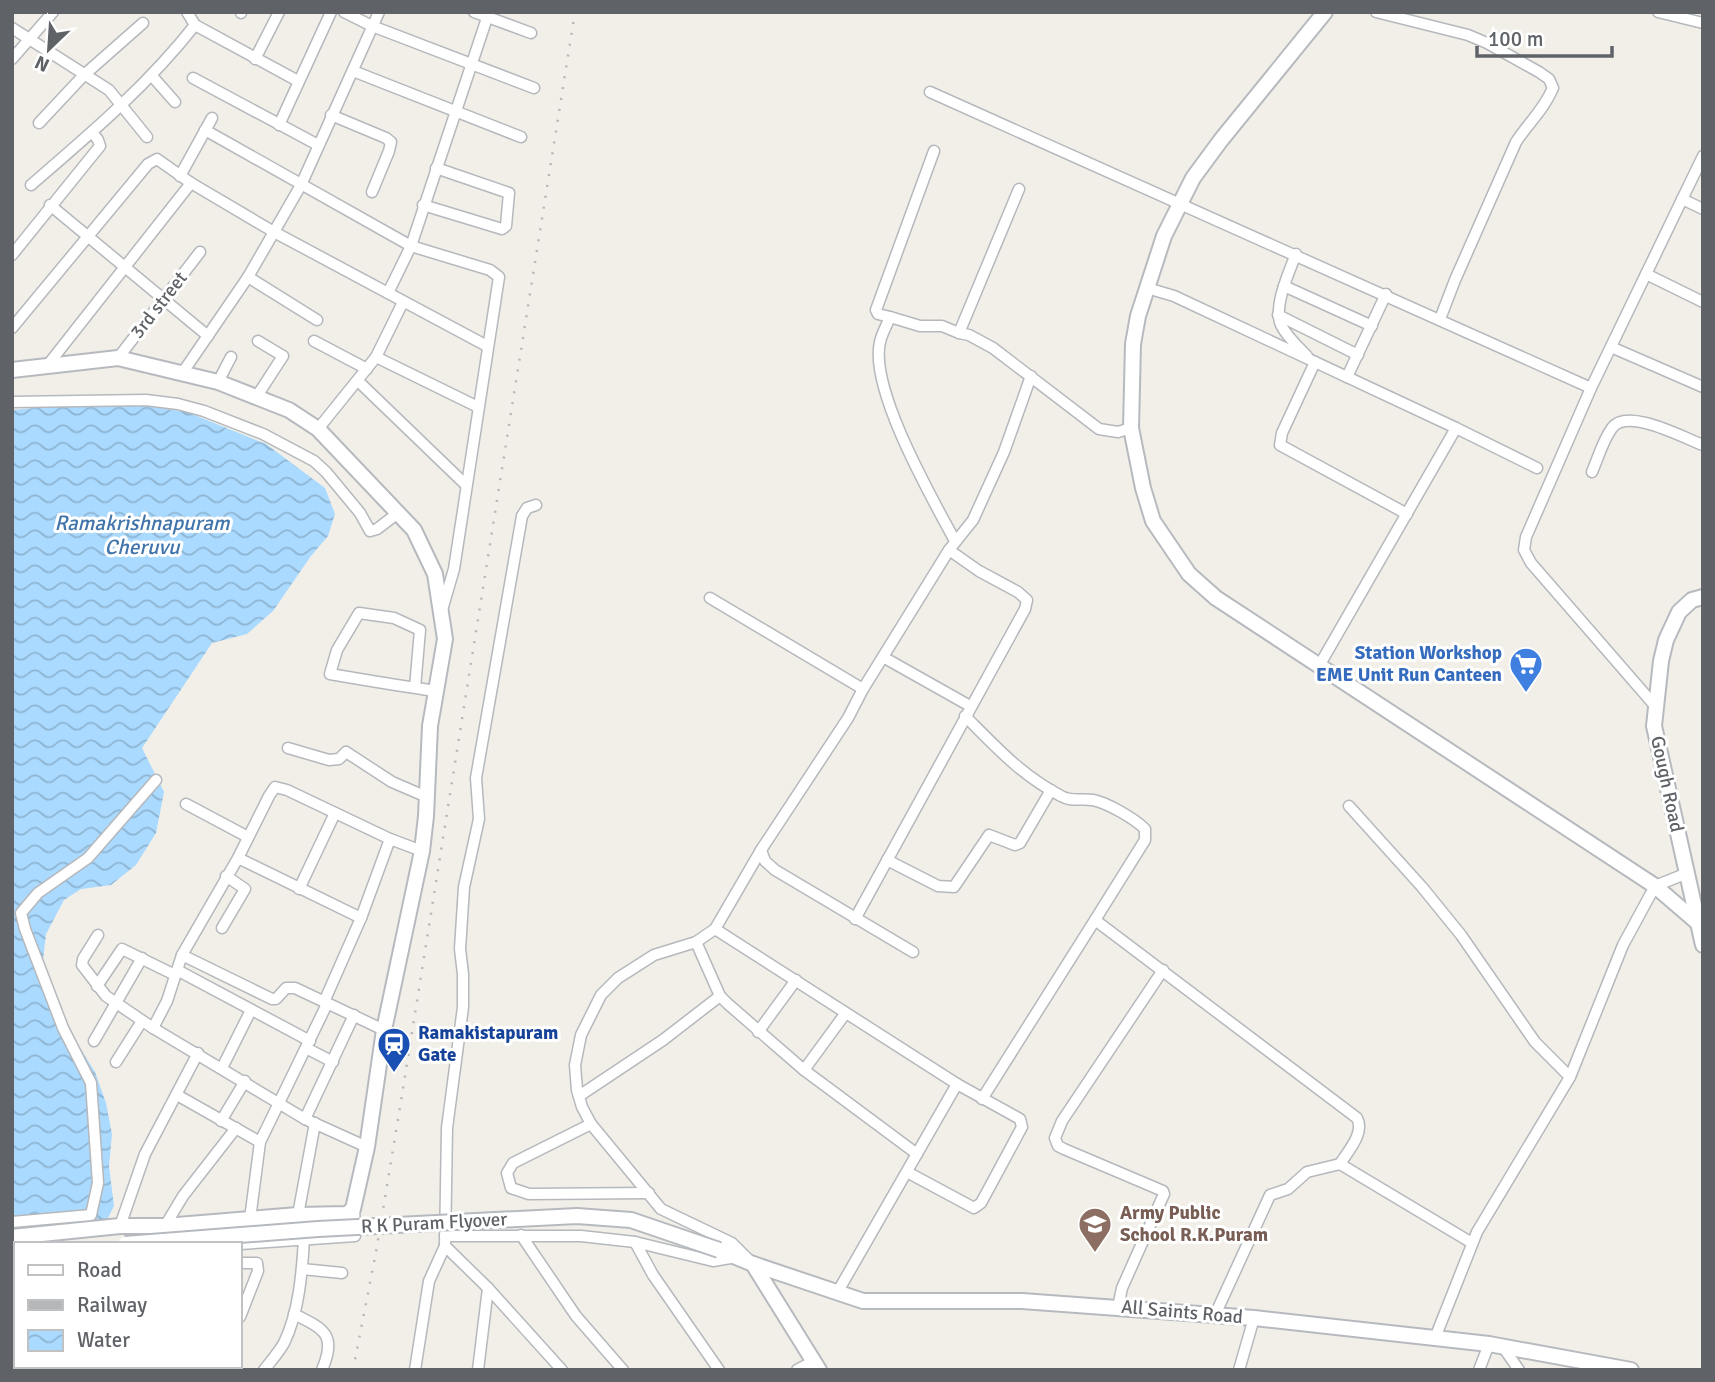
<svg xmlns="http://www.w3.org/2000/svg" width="1715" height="1382" font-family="Signika,sans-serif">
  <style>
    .water { fill: url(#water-waves) }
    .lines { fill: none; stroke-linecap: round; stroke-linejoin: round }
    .street-casing { stroke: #b5b8bc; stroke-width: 13 }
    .secondary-casing { stroke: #b6babf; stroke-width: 18 }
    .street { stroke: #fff; stroke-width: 10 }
    .secondary { stroke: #fff; stroke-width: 14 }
    .rail { stroke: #b6b7b8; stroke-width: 2.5; stroke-dasharray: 2 9; stroke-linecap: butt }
    .secondary-bridge-casing { stroke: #b6babf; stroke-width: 18; stroke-linecap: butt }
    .secondary-bridge { stroke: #fff; stroke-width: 14 }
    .labels { text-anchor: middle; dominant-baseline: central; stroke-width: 6; stroke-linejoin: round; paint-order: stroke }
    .street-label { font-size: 19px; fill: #5f6368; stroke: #fff }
    .shop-label { font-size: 19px; font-weight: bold; fill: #366cbe; stroke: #fff; text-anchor: end }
    .transit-label { font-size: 19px; font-weight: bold; fill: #164399; stroke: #fff; text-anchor: start }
    .education-label { font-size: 19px; font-weight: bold; fill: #785e54; stroke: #fff; text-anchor: start }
    .water-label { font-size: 21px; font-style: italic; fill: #4174aa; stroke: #fff }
  </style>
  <defs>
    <pattern id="water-waves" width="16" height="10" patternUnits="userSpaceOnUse" patternTransform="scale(1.75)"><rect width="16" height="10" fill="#aadaff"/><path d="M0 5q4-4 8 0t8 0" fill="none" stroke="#8eb4d2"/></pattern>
  </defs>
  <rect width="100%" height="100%" fill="#f1efe8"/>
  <polygon class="water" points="111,401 187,412 266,444 325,488 335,514 328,536 311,556 273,611 247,634 212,643 142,748 164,792 156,833 136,865 111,885 81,889 64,900 46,934 42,969 42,990 51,1010 70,1032 95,1072 106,1103 112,1134 109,1166 114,1206 104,1226 12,1237 12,410"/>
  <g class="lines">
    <defs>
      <g id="street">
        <polyline points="187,12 195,25 298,81"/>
        <polyline points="344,12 372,26 534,88"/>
        <polyline points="474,12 531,33"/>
        <path d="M1376,12L1468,35L1487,43L1539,72L1549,79L1553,88C1543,111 1529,122 1516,142L1455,280L1440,319"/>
        <polyline points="1658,12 1703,23"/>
        <polyline points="241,13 241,12"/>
        <polyline points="12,28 109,90 147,137"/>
        <polyline points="12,59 53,12"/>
        <polyline points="255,59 279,12"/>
        <polyline points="353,71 521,137"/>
        <polyline points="152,76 175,102"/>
        <polyline points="193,78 318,145"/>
        <polyline points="930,92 1591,388"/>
        <polyline points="331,115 386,138 391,142 389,151 372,192"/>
        <polyline points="39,123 84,75 143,23"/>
        <polyline points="279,125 331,12"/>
        <polyline points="205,130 411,246 490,270 499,277 454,569 442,610"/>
        <path d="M934,151L876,310L878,314L890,317C887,325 882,333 880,342C869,389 932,498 955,541"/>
        <polyline points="180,176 212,118"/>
        <path d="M31,185C89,135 147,86 195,25"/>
        <polyline points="1682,199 1703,209"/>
        <polyline points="50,205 208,336"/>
        <polyline points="423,205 502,229 506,226 509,193 436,168"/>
        <path d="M1296,254C1289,272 1273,307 1281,325C1287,337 1298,347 1307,356"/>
        <polyline points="12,255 100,146 98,140 92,132"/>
        <polyline points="1646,274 1703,302"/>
        <polyline points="248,277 317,320"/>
        <polyline points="1284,286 1372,326"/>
        <polyline points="1147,288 1174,296 1456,428 1319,666"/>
        <polyline points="388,293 411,246 489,12"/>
        <polyline points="1278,315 1358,355"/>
        <polyline points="890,317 920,326 942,326 959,333 1019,189"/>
        <polyline points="12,328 148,164 157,159 191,183 274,232 487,346"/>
        <polyline points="959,333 969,335 993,348 1099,429 1118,432 1131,428"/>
        <polyline points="314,341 367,369"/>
        <polyline points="1611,347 1703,387"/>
        <polyline points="376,357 478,407"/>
        <polyline points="118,358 200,252"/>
        <polyline points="1315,362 1282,433 1280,445 1407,514"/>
        <polyline points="47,366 191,183"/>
        <polyline points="183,372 248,277 301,185 379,12"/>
        <polyline points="1347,377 1386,294"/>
        <polyline points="358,381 466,485"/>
        <polyline points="218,382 231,357"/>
        <polyline points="257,396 283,356 258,341"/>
        <polyline points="12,402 146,400 178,404 204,411 263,434 314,461 326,472 360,513 370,531 377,529 398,513"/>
        <polyline points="1456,428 1537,468"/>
        <polyline points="318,429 376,357 403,302"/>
        <path d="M1592,472C1598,458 1603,440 1612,428C1627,407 1684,438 1703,445"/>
        <polyline points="710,598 863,689"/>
        <polyline points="883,657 970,706"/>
        <path d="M415,688L420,630L394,618L359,613L337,650L330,674C365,680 400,686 436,691"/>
        <polyline points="1656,707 1531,563 1524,550 1526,537 1591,388 1703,156"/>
        <path d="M965,716C996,747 1021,775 1061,796C1071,802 1082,798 1093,800C1108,803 1135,819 1145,829V840L1095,920"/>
        <polyline points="288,748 329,760 339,759 346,752 392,782 427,797"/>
        <polyline points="186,804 248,837"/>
        <polyline points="1349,806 1422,887 1461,935 1535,1042 1570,1077"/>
        <polyline points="761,850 765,861 775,870 913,952"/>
        <polyline points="238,858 361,918"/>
        <polyline points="887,860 938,886 954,887 989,835 1015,845 1020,843 1051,790"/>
        <polyline points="299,889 335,813"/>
        <polyline points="855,919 1025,609 1027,600 1018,592 979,571 949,550"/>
        <polyline points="222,928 245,889 226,876"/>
        <polyline points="715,929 957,1084 1020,1119 1022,1127 981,1203 974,1208 907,1172"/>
        <polyline points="98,935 83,959 82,965 106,996 153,1028 305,1119 367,1147"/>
        <polyline points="696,942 720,996 728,1004 804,1070 917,1154"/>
        <polyline points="182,955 272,999 276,999 286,988 295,988 384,1030"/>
        <polyline points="177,970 310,1041"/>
        <polyline points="97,986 122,949 175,975"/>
        <polyline points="324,1002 361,918 390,839"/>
        <polyline points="153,1028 167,1001 182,955 238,858 269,796 275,787 287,790 390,839 422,851"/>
        <polyline points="758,1032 796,980"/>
        <polyline points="94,1041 142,958"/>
        <polyline points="306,1048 333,1062"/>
        <polyline points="116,1062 142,1021"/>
        <polyline points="222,1068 251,1010"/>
        <polyline points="804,1070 845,1014"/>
        <polyline points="177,1095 260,1142"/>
        <polyline points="579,1096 663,1040 720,996"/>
        <path d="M982,1099L1095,920L1357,1118C1365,1133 1348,1151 1340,1164"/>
        <polyline points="305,1119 354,1015"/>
        <polyline points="221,1121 245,1081"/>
        <polyline points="591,1124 513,1163 507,1173 511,1188 529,1194 649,1193"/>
        <polyline points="298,1215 315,1123"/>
        <polyline points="250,1219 260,1142 327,1004"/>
        <polyline points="12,1222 91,1215 98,1183 91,1083 63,1028 25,929 21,913 38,893 88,858 156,780"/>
        <polyline points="120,1226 145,1154 198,1053"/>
        <polyline points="165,1226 183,1196 236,1128"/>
        <polyline points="521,1235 576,1316 623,1370"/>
        <polyline points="445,1236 581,1236 635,1242 713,1261 736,1257"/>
        <polyline points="635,1242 653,1275 719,1370"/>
        <polyline points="240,1244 355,1236 354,1206"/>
        <polyline points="445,1246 488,1288 562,1370"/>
        <polyline points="750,1261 732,1243 661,1209 591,1124 582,1107 577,1090 575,1065 581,1035 601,995 618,978 654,955 696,942 715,929 761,850 848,718 863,689 949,550 973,520 1004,452 1031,376"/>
        <polyline points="12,1263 16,1262"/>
        <polyline points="240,1263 257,1263 258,1271 240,1317"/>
        <polyline points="302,1269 342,1273"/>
        <polyline points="837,1293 957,1084"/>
        <polyline points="1118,1307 1122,1288 1164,1194 1163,1191 1064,1149 1058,1146 1055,1138 1062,1121 1163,970"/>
        <path d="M294,1314C324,1329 337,1334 322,1370"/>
        <polyline points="1215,1315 1270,1195 1288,1189 1307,1172 1340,1164 1472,1243"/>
        <polyline points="1435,1338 1477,1232 1570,1077 1623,945 1655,886 1685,874"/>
        <polyline points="1503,1347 1519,1370"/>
        <polyline points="12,1349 16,1346"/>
        <polyline points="120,1366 124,1370"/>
        <polyline points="197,1366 201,1370"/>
        <polyline points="84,1370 86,1366"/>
        <path d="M264,1370C271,1361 279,1352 284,1343C299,1312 302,1273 304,1239"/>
        <polyline points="415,1370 429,1281 445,1246 447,1128 463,1007 463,974 460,949 464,887 479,819 476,778 522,516 527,508 536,505"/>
        <polyline points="478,1370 488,1288"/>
        <polyline points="797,1370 814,1361"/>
        <polyline points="1239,1370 1254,1318"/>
        <polyline points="1479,1370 1489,1344"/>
      </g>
      <g id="secondary">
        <polyline points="1325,12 1221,140 1193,178 1164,236 1138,316 1133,344 1131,428 1143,488 1153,521 1189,574 1216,598 1655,886 1698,923"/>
        <polyline points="12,370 118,358 218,382 289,410 318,429 414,530 435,574 445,639 430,726 426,816 422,851 384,1030 367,1147 353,1209 347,1214 298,1215 165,1226 120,1226 12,1237"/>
        <polyline points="1703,597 1692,600 1679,612 1666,640 1661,661 1654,726 1703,945"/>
        <polyline points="719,1250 753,1264 863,1301 1022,1301 1254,1318 1489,1344 1631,1370"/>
        <polyline points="12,1254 16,1254"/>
        <polyline points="753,1264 819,1370"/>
      </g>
    </defs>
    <use href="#street" class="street-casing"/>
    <use href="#secondary" class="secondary-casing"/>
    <use href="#street" class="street"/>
    <use href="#secondary" class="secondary"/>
    <polyline class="rail" points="353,1370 376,1252 402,1095 575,12"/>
    <defs>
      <polyline id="secondary-bridge" points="125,1244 318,1229 577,1216 631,1220 719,1250"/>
    </defs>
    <use href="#secondary-bridge" class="secondary-bridge-casing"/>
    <use href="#secondary-bridge" class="secondary-bridge"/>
  </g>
  <defs>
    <symbol id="supermarket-pin" viewBox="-11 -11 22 30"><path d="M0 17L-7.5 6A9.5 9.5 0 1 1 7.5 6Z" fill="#3f7fe0" stroke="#fff"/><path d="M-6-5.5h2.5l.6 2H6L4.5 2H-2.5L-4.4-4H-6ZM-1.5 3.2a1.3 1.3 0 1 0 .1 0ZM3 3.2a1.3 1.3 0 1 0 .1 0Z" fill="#fff"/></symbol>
    <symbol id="station-pin" viewBox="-11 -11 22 30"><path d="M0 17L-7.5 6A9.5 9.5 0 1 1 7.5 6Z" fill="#1a4fb4" stroke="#fff"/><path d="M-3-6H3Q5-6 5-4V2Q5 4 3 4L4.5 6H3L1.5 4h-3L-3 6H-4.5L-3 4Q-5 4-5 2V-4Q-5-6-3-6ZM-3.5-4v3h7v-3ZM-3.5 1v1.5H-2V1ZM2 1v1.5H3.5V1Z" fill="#fff"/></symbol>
    <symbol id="school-pin" viewBox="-11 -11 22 30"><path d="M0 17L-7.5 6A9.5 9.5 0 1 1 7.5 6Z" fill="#8d6e63" stroke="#fff"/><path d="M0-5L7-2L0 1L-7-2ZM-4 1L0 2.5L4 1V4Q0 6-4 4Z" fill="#fff"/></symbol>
  </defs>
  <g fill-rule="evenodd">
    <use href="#supermarket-pin" x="1507" y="645" width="38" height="52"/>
    <use href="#station-pin" x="375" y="1025" width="38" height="52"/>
    <use href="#school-pin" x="1076" y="1205" width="38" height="52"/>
  </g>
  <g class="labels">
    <g class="street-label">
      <text transform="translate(159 305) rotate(-52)">3rd street</text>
      <text transform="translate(1667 784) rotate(78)">Gough Road</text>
      <text transform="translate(434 1223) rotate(-3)">R K Puram Flyover</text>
      <text transform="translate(1182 1312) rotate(5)">All Saints Road</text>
    </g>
    <g class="shop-label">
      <text x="1502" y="653">Station Workshop<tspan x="1502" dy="22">EME Unit Run Canteen</tspan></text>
    </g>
    <g class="transit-label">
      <text x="418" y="1033">Ramakistapuram<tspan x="418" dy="22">Gate</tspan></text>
    </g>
    <g class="education-label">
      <text x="1120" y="1213">Army Public<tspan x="1120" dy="22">School R.K.Puram</tspan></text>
    </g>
    <g class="water-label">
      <text x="142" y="523">Ramakrishnapuram<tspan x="142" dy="24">Cheruvu</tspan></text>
    </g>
  </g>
  <rect width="1715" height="1382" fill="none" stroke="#5f6368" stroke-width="28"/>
  <rect x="14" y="1242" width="228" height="126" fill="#ffffff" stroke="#bfc1c3" stroke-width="2"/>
  <rect x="28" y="1265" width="35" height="10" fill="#ffffff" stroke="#bfc1c3" stroke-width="2"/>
  <text x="77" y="1277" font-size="21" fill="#5f6368">Road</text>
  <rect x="28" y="1300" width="35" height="10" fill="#b6b7b8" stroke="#bfc1c3" stroke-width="2"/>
  <text x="77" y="1312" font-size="21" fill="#5f6368">Railway</text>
  <rect x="28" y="1330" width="35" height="21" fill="url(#water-waves)" stroke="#bfc1c3" stroke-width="2"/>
  <text x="77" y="1347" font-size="21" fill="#5f6368">Water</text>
  <g transform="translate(49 49) rotate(205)" stroke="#ffffff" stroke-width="5" paint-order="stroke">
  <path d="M0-5L12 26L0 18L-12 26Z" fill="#5f6368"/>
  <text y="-10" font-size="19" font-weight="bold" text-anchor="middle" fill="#5f6368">N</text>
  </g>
  <path d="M1477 46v10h135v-10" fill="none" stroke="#5f6368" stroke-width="3.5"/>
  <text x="1488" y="46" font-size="21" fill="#5f6368" stroke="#ffffff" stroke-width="5" paint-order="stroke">100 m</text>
</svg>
